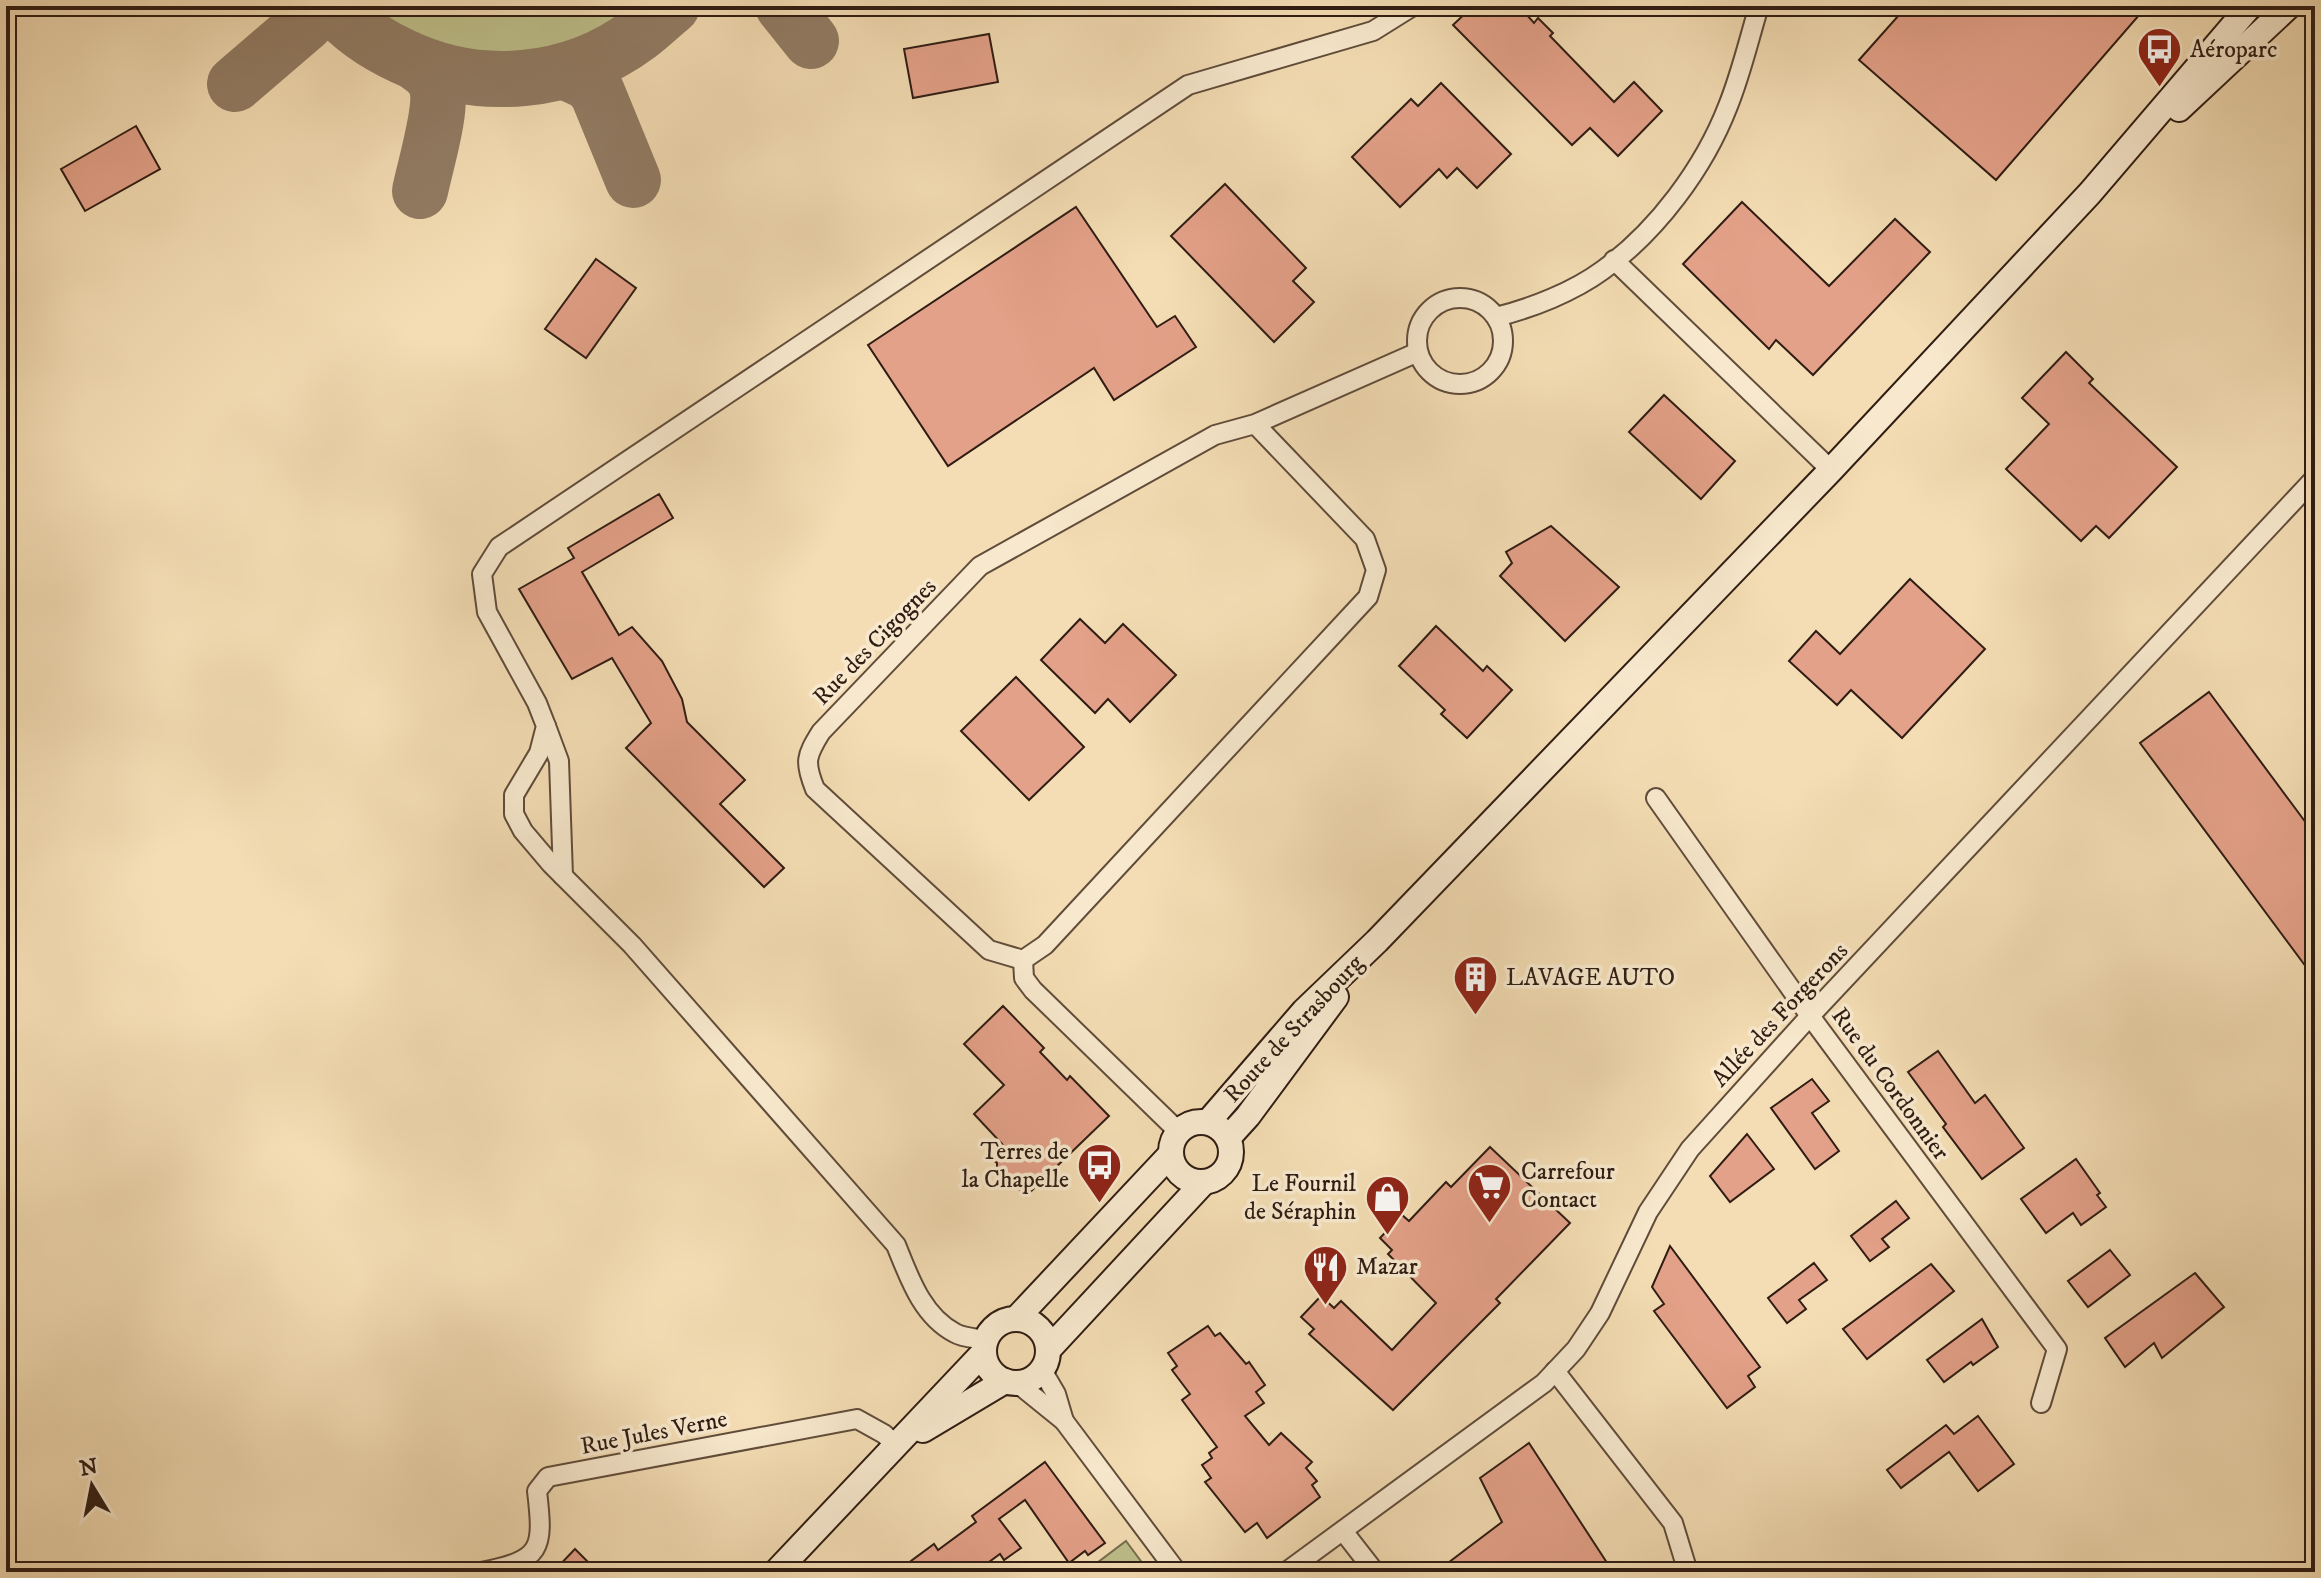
<svg xmlns="http://www.w3.org/2000/svg" width="2321" height="1578" font-family="'IM FELL DW Pica',serif">
  <style>
    .green { fill: #bec08b; stroke: #766e4f; stroke-width: 2 }
    .lines { fill: none; stroke-linecap: round; stroke-linejoin: round }
    .taxiway { stroke: #927c64; stroke-width: 56 }
    .building { fill: #e4a189; stroke: #2f1c13; stroke-width: 2 }
    .street-casing { stroke: #604c3b; stroke-width: 22 }
    .secondary-casing { stroke: #2f1c13; stroke-width: 28 }
    .street { stroke: #f8e9ce; stroke-width: 18 }
    .secondary { stroke: #f8e9ce; stroke-width: 24 }
    .labels { text-anchor: middle; dominant-baseline: central; stroke-width: 7; stroke-linejoin: round; paint-order: stroke }
    .poi-label { font-size: 24px; fill: #2f1c13; stroke: #f8e9ce; text-anchor: start }
    .street-label { font-size: 24px; fill: #2f1c13; stroke: #f8e9ce }
  </style>
  <rect width="100%" height="100%" fill="#f4ddb4"/>
  <filter id="stains"><feTurbulence type="fractalNoise" baseFrequency=".0025" numOctaves="4"/><feColorMatrix values="0 0 0 0 .2 0 0 0 0 .09 0 0 0 0 .02 0 0 0 .5 -.17"/></filter>
  <radialGradient id="worn" r=".72"><stop offset=".6" stop-color="#630" stop-opacity="0"/><stop offset="1" stop-color="#630" stop-opacity=".3"/></radialGradient>
  <g class="green">
    <path d="M362,6H642C617,28 583,48 551,56C540,59 526,57 515,58C459,58 404,44 362,6Z"/>
    <polygon points="1126,1541 1149,1572 1085,1572"/>
  </g>
  <g class="lines">
    <g class="taxiway">
      <path d="M333,6C351,27 376,44 402,56C478,93 571,85 639,34C651,25 661,15 672,6"/>
      <polyline points="783,6 811,41"/>
      <path d="M419,65C426,70 433,76 436,84C444,106 425,166 420,191"/>
      <polyline points="564,71 588,82 597,92 633,180"/>
      <polyline points="235,84 306,23 314,6"/>
    </g>
  </g>
  <g class="building">
    <polygon points="1473,6 1519,6 1534,23 1538,18 1553,33 1550,36 1614,102 1634,82 1662,111 1618,156 1590,128 1572,145 1453,25"/>
    <polygon points="1907,6 2147,6 1996,180 1859,60"/>
    <polygon points="989,34 998,82 913,98 904,49"/>
    <polygon points="1441,83 1511,154 1477,188 1457,168 1447,178 1439,169 1400,207 1352,157 1411,99 1418,106"/>
    <polygon points="136,126 160,169 85,211 61,169"/>
    <polygon points="1225,184 1306,268 1293,281 1314,302 1274,342 1171,236"/>
    <polygon points="1742,202 1829,286 1895,219 1930,252 1813,375 1776,340 1769,349 1683,264"/>
    <polygon points="1076,207 1157,327 1175,316 1196,347 1114,400 1094,368 948,466 868,345"/>
    <polygon points="596,259 636,288 586,358 545,329"/>
    <polygon points="2066,352 2093,379 2089,383 2177,467 2109,538 2096,526 2081,541 2006,469 2049,424 2022,398"/>
    <polygon points="1664,395 1735,461 1701,499 1629,432"/>
    <polygon points="659,494 673,518 582,572 619,635 632,627 662,661 682,699 687,722 745,780 720,804 784,868 764,887 626,748 651,723 612,658 572,679 519,589 574,558 568,548"/>
    <polygon points="1551,526 1619,587 1565,641 1500,576 1512,563 1506,552"/>
    <polygon points="1910,579 1985,649 1902,738 1851,690 1837,705 1789,661 1816,631 1840,654"/>
    <polygon points="1080,619 1105,643 1123,624 1176,675 1130,722 1108,699 1095,713 1041,660"/>
    <polygon points="1436,626 1483,671 1487,666 1512,690 1467,738 1441,714 1445,710 1399,666"/>
    <polygon points="1016,677 1084,747 1029,800 961,731"/>
    <polygon points="2209,692 2315,835 2315,979 2140,743"/>
    <polygon points="1003,1006 1044,1048 1040,1052 1067,1080 1070,1076 1109,1116 1026,1196 997,1168 997,1163 993,1160 1004,1146 974,1114 1004,1085 964,1044"/>
    <polygon points="1938,1051 1975,1103 1985,1095 2024,1148 1982,1179 1943,1127 1946,1124 1908,1072"/>
    <polygon points="1812,1079 1829,1101 1812,1113 1839,1151 1815,1169 1771,1108"/>
    <polygon points="1747,1134 1774,1169 1730,1202 1710,1176"/>
    <polygon points="1490,1147 1570,1223 1496,1299 1500,1303 1393,1410 1309,1334 1314,1329 1301,1317 1321,1296 1334,1308 1341,1301 1392,1350 1436,1303 1388,1254 1392,1250 1380,1238 1402,1215 1409,1221 1446,1182 1451,1187"/>
    <polygon points="2076,1159 2100,1193 2097,1195 2106,1207 2081,1225 2073,1213 2046,1233 2021,1199"/>
    <polygon points="1896,1201 1909,1218 1882,1239 1889,1247 1870,1261 1851,1236"/>
    <polygon points="1670,1246 1760,1367 1748,1376 1755,1387 1727,1408 1654,1311 1664,1304 1652,1287"/>
    <polygon points="2110,1250 2130,1275 2088,1307 2068,1281"/>
    <polygon points="1814,1263 1827,1280 1799,1300 1806,1309 1787,1323 1768,1298"/>
    <polygon points="1931,1264 1954,1291 1867,1359 1843,1329"/>
    <polygon points="2195,1273 2224,1307 2162,1358 2154,1343 2125,1367 2105,1338"/>
    <polygon points="1982,1319 1998,1347 1973,1365 1971,1362 1944,1382 1927,1360"/>
    <polygon points="1208,1326 1215,1336 1220,1333 1225,1339 1246,1364 1249,1362 1265,1385 1256,1392 1264,1403 1245,1416 1269,1445 1281,1433 1312,1462 1306,1468 1317,1481 1312,1485 1320,1497 1267,1538 1257,1523 1245,1532 1205,1482 1211,1478 1202,1465 1212,1458 1209,1453 1217,1447 1182,1400 1190,1394 1172,1370 1177,1366 1168,1353"/>
    <polygon points="1978,1416 2014,1464 1978,1491 1949,1452 1901,1488 1887,1470 1946,1425 1954,1434"/>
    <polygon points="1529,1443 1613,1572 1436,1572 1502,1522 1480,1478"/>
    <polygon points="1045,1462 1105,1543 1088,1555 1085,1551 1069,1563 1025,1500 999,1519 1021,1548 1004,1560 1000,1554 978,1570 976,1567 968,1572 920,1572 911,1561 934,1544 938,1550 976,1522 972,1516"/>
    <polygon points="575,1549 598,1572 553,1572"/>
  </g>
  <g class="lines">
    <defs>
      <g id="street">
        <polyline points="1614,260 1831,470"/>
        <circle cx="1460" cy="341" r="43"/>
        <path d="M1496,317C1532,308 1573,292 1603,270C1657,231 1704,168 1728,106C1741,74 1749,39 1759,6"/>
        <path d="M1255,424L1365,539L1376,570L1368,597L1045,945L1023,960L989,950L815,789C804,762 806,756 821,732L980,566L1215,435L1255,424L1418,352"/>
        <polyline points="546,726 559,761 563,876"/>
        <polyline points="1656,798 1810,1016 2057,1349 2041,1403"/>
        <polyline points="1023,960 1024,978 1033,990 1179,1132"/>
        <path d="M986,1340C976,1338 963,1338 955,1333C922,1316 909,1277 896,1245L632,945L551,864L523,831L514,814V795L539,753L546,726L537,703L487,612L482,574L499,547L1188,85L1373,31L1413,6"/>
        <polyline points="1042,1370 1056,1394 1064,1421"/>
        <polyline points="1555,1371 1673,1523 1688,1572"/>
        <polyline points="1017,1383 1064,1421 1177,1572"/>
        <polyline points="1343,1531 1375,1572"/>
        <path d="M481,1572C542,1560 544,1550 537,1491L548,1477L857,1419L884,1434L897,1446"/>
        <polyline points="1286,1572 1544,1383 1576,1349 1600,1313 1648,1212 1690,1149 1810,1016 2315,478"/>
      </g>
      <g id="secondary">
        <polyline points="2179,109 2289,6"/>
        <circle cx="1201" cy="1152" r="30"/>
        <polyline points="1208,1122 1304,1011 1377,941 1831,470 2090,193 2250,6"/>
        <polyline points="1228,1138 1248,1116 1336,997"/>
        <polyline points="1016,1319 1170,1155"/>
        <circle cx="1016" cy="1351" r="32"/>
        <polyline points="1048,1350 1203,1183"/>
        <polyline points="923,1430 1005,1381"/>
        <polyline points="776,1572 984,1352"/>
      </g>
    </defs>
    <use href="#street" class="street-casing"/>
    <use href="#secondary" class="secondary-casing"/>
    <use href="#street" class="street"/>
    <use href="#secondary" class="secondary"/>
  </g>
  <defs>
    <symbol id="bus-pin" viewBox="-11 -11 22 30"><path d="M0 17L-7.5 6A9.5 9.5 0 1 1 7.5 6Z" fill="#8f2418" stroke="#f8e9ce"/><path d="M-5-6H5V4H4V6H2V4H-2V6H-4V4H-5ZM-3.5-4V0h7V-4ZM-3.5 1.2v1.5H-2V1.2ZM2 1.2v1.5H3.5V1.2Z" fill="#fff"/></symbol>
    <symbol id="building-pin" viewBox="-11 -11 22 30"><path d="M0 17L-7.5 6A9.5 9.5 0 1 1 7.5 6Z" fill="#8f2418" stroke="#f8e9ce"/><path d="M-4-6H4V6H1V3H-1V6H-4ZM-2.5-4.3h1.7v1.8h-1.7ZM.8-4.3h1.7v1.8H.8ZM-2.5-1h1.7V.8h-1.7ZM.8-1h1.7V.8H.8Z" fill="#fff"/></symbol>
    <symbol id="supermarket-pin" viewBox="-11 -11 22 30"><path d="M0 17L-7.5 6A9.5 9.5 0 1 1 7.5 6Z" fill="#8f2418" stroke="#f8e9ce"/><path d="M-6-5.5h2.5l.6 2H6L4.5 2H-2.5L-4.4-4H-6ZM-1.5 3.2a1.3 1.3 0 1 0 .1 0ZM3 3.2a1.3 1.3 0 1 0 .1 0Z" fill="#fff"/></symbol>
    <symbol id="shop-pin" viewBox="-11 -11 22 30"><path d="M0 17L-7.5 6A9.5 9.5 0 1 1 7.5 6Z" fill="#8f2418" stroke="#f8e9ce"/><path d="M-5-2.5h2.3a2.7 3.5 0 0 1 5.4 0H5L5.5 6h-11ZM-1.5-2.5h3a1.5 2.3 0 0 0-3 0Z" fill="#fff"/></symbol>
    <symbol id="restaurant-pin" viewBox="-11 -11 22 30"><path d="M0 17L-7.5 6A9.5 9.5 0 1 1 7.5 6Z" fill="#8f2418" stroke="#f8e9ce"/><path d="M-5-6h1v4h1v-4h1v4h1v-4h1v5L-1.5 .5V6h-2V.5L-5-1ZM5-6V6H3V1.5H1.5Q1.5-4 5-6Z" fill="#fff"/></symbol>
  </defs>
  <g fill-rule="evenodd">
    <use href="#bus-pin" x="2134" y="24" width="51" height="69"/>
    <use href="#building-pin" x="1450" y="952" width="51" height="69"/>
    <use href="#bus-pin" x="1074" y="1140" width="51" height="69"/>
    <use href="#supermarket-pin" x="1464" y="1160" width="51" height="69"/>
    <use href="#shop-pin" x="1362" y="1172" width="51" height="69"/>
    <use href="#restaurant-pin" x="1300" y="1242" width="51" height="69"/>
  </g>
  <g class="labels">
    <g class="poi-label">
      <text x="2190" y="50">Aéroparc</text>
      <text x="1506" y="978">LAVAGE AUTO</text>
      <text x="1069" y="1152" text-anchor="end">Terres de<tspan x="1069" dy="28">la Chapelle</tspan></text>
      <text x="1521" y="1172">Carrefour<tspan x="1521" dy="28">Contact</tspan></text>
      <text x="1356" y="1184" text-anchor="end">Le Fournil<tspan x="1356" dy="28">de Séraphin</tspan></text>
      <text x="1356" y="1267">Mazar</text>
    </g>
    <g class="street-label">
      <text transform="translate(875 642) rotate(-46)">Rue des Cigognes</text>
      <text transform="translate(1780 1015) rotate(-47)">Allée des Forgerons</text>
      <text transform="translate(1294 1029) rotate(-47)">Route de Strasbourg</text>
      <text transform="translate(1890 1084) rotate(54)">Rue du Cordonnier</text>
      <text transform="translate(654 1433) rotate(-11)">Rue Jules Verne</text>
    </g>
  </g>
  <rect width="2321" height="1578" fill="none" stroke="#f4ddb4" stroke-width="32"/>
  <rect x="8" y="8" width="2305" height="1562" fill="none" stroke="#2f1c13" stroke-width="4"/>
  <rect x="16" y="16" width="2289" height="1546" fill="none" stroke="#2f1c13" stroke-width="2"/>
  <g transform="translate(92 1486) rotate(350)" stroke="#f8e9ce" stroke-width="6" paint-order="stroke">
  <path d="M0-6L14 30L0 20L-14 30Z" fill="#2f1c13"/>
  <text y="-12" font-size="22" font-weight="bold" text-anchor="middle" fill="#2f1c13">N</text>
  </g>
  <rect width="100%" height="100%" filter="url(#stains)"/>
  <rect width="100%" height="100%" fill="url(#worn)"/>
</svg>
